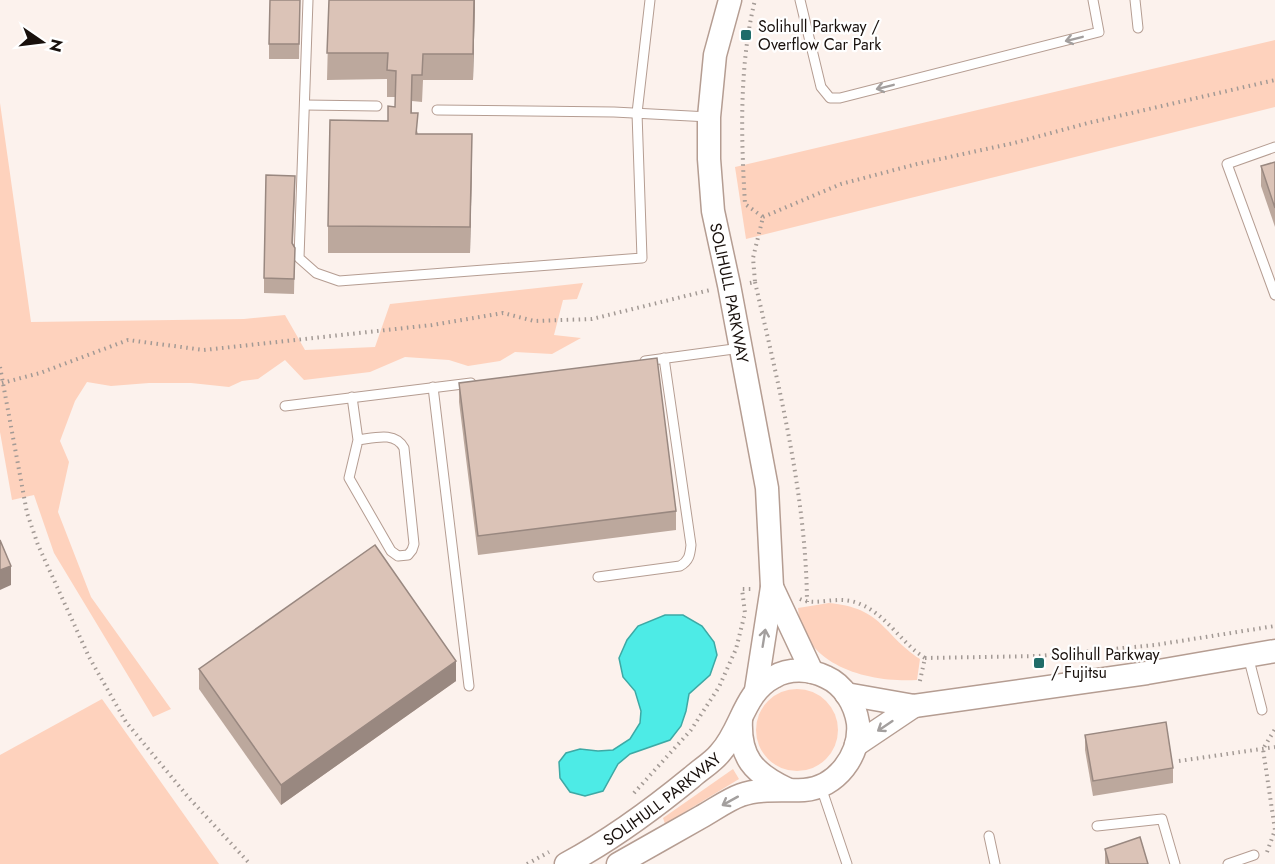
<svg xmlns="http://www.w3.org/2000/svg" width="1275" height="864" font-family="Jost,sans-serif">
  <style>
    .green { fill: #fed2bd }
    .water { fill: #4debe6; stroke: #3da9a5; stroke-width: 1.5 }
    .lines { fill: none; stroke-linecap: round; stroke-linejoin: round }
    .service-casing { stroke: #b59d92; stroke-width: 11 }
    .tertiary-casing { stroke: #b59d92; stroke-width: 25 }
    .path { stroke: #a39a95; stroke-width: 4; stroke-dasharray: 1.5 4.5; stroke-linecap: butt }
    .service { stroke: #fff; stroke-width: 9 }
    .tertiary { stroke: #fff; stroke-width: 22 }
    .wall { fill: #bca89d }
    .shaded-wall { fill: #998880 }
    .building { fill: #dbc3b7; stroke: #998880; stroke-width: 1.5 }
    .oneway { stroke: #a39f9e }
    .poi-dot { fill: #206c69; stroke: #fff; stroke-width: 2 }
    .labels { text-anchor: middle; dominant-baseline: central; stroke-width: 4.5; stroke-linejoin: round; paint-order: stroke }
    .poi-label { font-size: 16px; fill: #18100c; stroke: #fff; text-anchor: start }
    .street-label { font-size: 16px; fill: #18100c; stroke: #fff }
  </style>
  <rect width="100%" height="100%" fill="#fcf2ed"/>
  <g class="green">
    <polygon points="1275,40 1275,107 746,239 735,167"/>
    <polygon points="0,103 31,322 244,319 285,315 305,350 375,347 390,304 583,283 577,299 563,300 554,335 581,338 552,354 515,352 500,361 468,366 449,360 405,357 370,372 304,380 285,360 258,379 242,381 229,387 191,383 149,383 111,386 87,382 75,401 60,441 69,462 58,512 91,597 171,709 153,717 54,553 34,495 12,500 0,432"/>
    <path d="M829,603C883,608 882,634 920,659L917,680C869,683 802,666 798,608Z"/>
    <circle cx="797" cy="730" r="41"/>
    <polygon points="102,699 219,864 0,864 0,755"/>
    <polygon points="733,769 739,779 665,824 663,818"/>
  </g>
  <polygon class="water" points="665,615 683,615 702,626 714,642 717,655 710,675 689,694 686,711 681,726 670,740 630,754 618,764 603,791 585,796 570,792 560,778 559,762 566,753 580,749 598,751 613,750 630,739 640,723 641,711 635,691 623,677 619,658 627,640 638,626"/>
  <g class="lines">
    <defs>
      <g id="service">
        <polyline points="308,0 299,258 316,273 339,281 642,258 637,113 650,0"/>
        <polyline points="800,0 821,87 830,98 840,98 1099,32 1093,0"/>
        <polyline points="1135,0 1138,28"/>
        <polyline points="305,105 377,106"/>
        <polyline points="437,110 614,112 709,117"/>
        <polyline points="1275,147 1227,164 1275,295"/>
        <polyline points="645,361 741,348"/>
        <polyline points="433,387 469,686"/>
        <path d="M352,397L358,440C374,438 395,431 404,448L414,544L412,550L408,555L398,556L391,551L349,478L358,440"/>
        <polyline points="285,406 471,383"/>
        <path d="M598,577L680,566C689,561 690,555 691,545L664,358"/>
        <polyline points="1248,656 1262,710"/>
        <polyline points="821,787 847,864"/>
        <polyline points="1097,826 1162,819 1175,864"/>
        <polyline points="989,836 995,864"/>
        <polyline points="1228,864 1254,855"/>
      </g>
      <g id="tertiary">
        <path id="s1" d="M730,0L715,55L709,117V159L713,211L729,285L767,488L772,587L756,690"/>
        <polyline points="772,587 812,672"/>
        <polyline points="846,694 914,706 1147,673 1275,651"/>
        <path d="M741,719C739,757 753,773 787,789"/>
        <polyline points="856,745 914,706"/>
        <path id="s2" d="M566,864C611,840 653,809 692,777C701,769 713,762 720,753C742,729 743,693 774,677C789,668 810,669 826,677C844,685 855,704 858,723C861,755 836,788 804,790C784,791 760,788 741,795C727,800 714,810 701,817C673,833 646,848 618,864"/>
      </g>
    </defs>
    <use href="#service" class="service-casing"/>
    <use href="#tertiary" class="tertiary-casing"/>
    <g class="path">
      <polyline points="763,217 841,184 917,164 1014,143 1088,123 1275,80"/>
      <path d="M755,282C779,387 806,494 807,602"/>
      <path d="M750,283L755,282L753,258L763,217L745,204C741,137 739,65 755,0"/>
      <polyline points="0,367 27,513 38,545 89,657 126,722 189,798 250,864"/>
      <polyline points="2,383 40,373 128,340 204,350 432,325 503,313 534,321 592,319 710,290"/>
      <path d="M800,599C817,607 838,594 860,604C887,615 901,643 925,658L919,685"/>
      <polyline points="925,658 1039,656 1155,645 1275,626"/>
      <polyline points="1179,761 1275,747"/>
      <polyline points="634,793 691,730 719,687 736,649 745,613 742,589 753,589"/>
      <polyline points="1267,852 1275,830 1263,749 1275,729"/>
      <polyline points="527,864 549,852"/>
    </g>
    <use href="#service" class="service"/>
    <use href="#tertiary" class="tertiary"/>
  </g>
  <g class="wall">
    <polygon points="300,0 299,59 269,59 269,44"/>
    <polygon points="329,0 475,0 473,80 423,80 422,102 412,101 412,113 418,134 472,160 470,253 328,253 328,226 388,121 395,107 395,97 387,97 387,79 327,80"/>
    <polygon points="1275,162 1275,227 1261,186 1261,166"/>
    <polygon points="295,191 293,244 295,248 294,294 264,293 264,278"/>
    <polygon points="459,383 676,511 676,530 478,555 459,402"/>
    <polygon points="199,669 456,681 281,805 199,689"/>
    <polygon points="1085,735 1173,768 1173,783 1093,796 1085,750"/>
    <polygon points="1105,849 1148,864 1105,864"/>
  </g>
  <g class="shaded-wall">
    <polygon points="474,0 475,0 473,80 473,54"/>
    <polygon points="472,134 472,160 470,253 470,227"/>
    <polygon points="11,566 11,585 0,590 0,570"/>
    <polygon points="456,661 456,681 281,805 281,785"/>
  </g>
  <g class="building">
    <polygon points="270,0 300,0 299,44 269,44"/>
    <polygon points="329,0 474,0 473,54 423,54 422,75 412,75 411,113 418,113 416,134 472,134 470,227 328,226 330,120 388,121 388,106 395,107 396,71 387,70 388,53 327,53"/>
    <polygon points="1275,162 1275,208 1261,166"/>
    <polygon points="266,175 295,176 292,243 295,248 294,279 264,278"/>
    <polygon points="657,358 676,511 478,536 459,383"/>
    <polygon points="0,540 11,566 0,570"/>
    <polygon points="375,545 456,661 281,785 199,669"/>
    <polygon points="1166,722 1173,768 1093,781 1085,735"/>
    <polygon points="1140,837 1148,864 1109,864 1105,849"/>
  </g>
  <defs><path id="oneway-shaft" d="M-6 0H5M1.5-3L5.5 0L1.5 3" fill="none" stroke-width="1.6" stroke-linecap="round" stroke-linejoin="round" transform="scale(1.5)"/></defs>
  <g class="oneway">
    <use href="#oneway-shaft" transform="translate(1074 39) rotate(166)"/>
    <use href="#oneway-shaft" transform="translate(885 87) rotate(166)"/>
    <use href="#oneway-shaft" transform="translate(764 638) rotate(-81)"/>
    <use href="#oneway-shaft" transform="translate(885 726) rotate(146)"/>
    <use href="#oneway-shaft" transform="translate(730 801) rotate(151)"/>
  </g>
  <g class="poi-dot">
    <rect x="740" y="29" width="12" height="12" rx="3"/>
    <rect x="1033" y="657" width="12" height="12" rx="3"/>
  </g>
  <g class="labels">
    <g class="poi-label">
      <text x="758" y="26">Solihull Parkway /<tspan x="758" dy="18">Overflow Car Park</tspan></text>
      <text x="1051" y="654">Solihull Parkway<tspan x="1051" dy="18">/ Fujitsu</tspan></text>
    </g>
    <g class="street-label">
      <text stroke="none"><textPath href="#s1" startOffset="297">SOLIHULL PARKWAY</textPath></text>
      <text stroke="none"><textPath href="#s2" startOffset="116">SOLIHULL PARKWAY</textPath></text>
    </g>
  </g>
  <g transform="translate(42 42) rotate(104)" stroke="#ffffff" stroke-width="4.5" paint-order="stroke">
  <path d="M0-4.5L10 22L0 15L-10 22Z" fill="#18100c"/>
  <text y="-9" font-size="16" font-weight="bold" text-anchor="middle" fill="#18100c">N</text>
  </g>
</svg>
